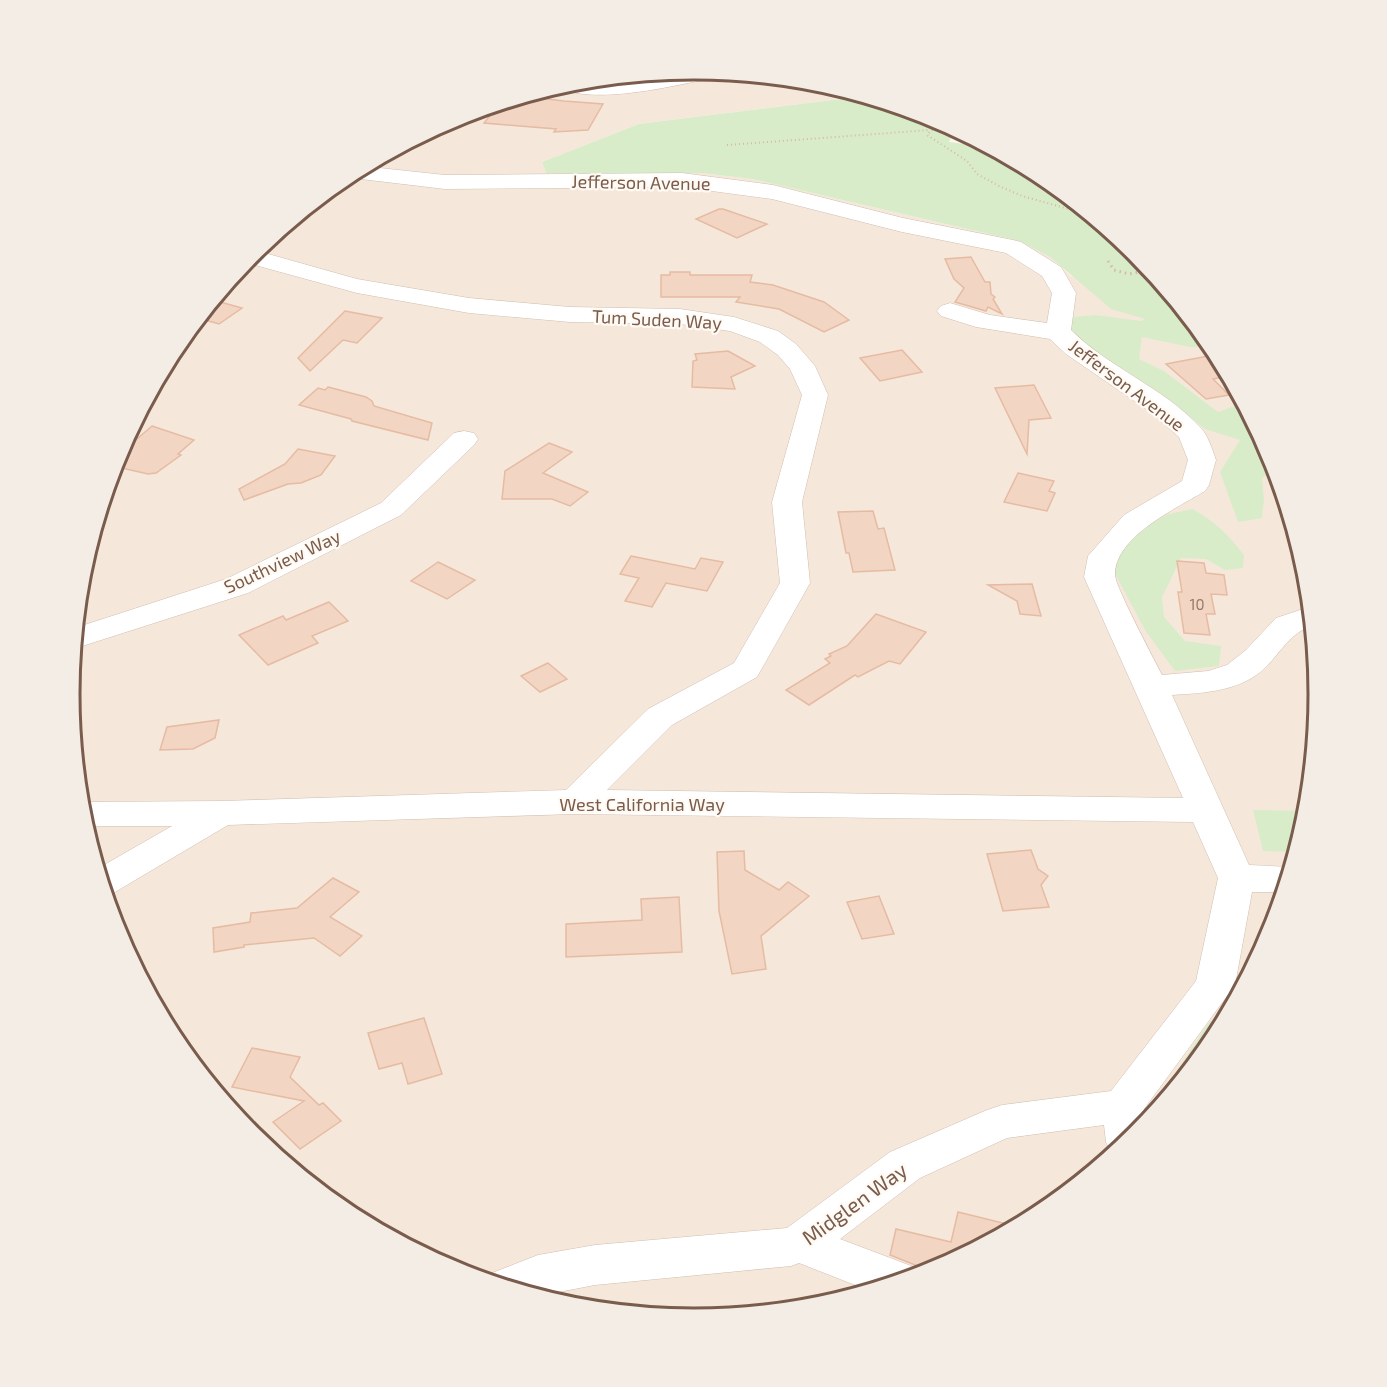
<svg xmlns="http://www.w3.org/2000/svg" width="1387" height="1387" font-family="'Exo 2',sans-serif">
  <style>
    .residential { fill: #f5e8da }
    .green { fill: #d8ecc9 }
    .building { fill: #f3d5c3; stroke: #e6bba3; stroke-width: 1.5 }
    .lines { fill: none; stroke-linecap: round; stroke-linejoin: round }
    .minor-casing { stroke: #d1beb0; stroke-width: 1 }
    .path-far1 { stroke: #d9b8a5; stroke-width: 2; stroke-dasharray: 1 3; stroke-linecap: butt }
    .path { stroke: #d9b8a5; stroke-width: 3; stroke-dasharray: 1.5 4; stroke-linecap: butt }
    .minor { fill: #fff; fill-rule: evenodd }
    .labels { text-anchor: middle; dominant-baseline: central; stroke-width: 4.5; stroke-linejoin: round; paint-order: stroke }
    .number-label { font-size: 15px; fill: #987a6a }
    .street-label { font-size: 18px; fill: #7a5c4d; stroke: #fffaf3 }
    .near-street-label { font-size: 21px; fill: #7a5c4d; stroke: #fffaf3 }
    .rim { fill: none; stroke: #7a5c4d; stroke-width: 3 }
  </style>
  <rect width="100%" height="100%" fill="#fdf6ec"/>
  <polygon class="residential" points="694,69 816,81 865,96 639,124 542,162 546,173 702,173 752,179 1019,241 1050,257 1071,276 1205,338 1213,347 1271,455 1306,572 1318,694 1306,816 1270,933 1213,1041 1135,1135 1040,1213 932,1271 815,1306 693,1318 571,1306 454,1270 346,1213 252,1135 174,1040 116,932 81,815 69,693 81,571 117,454 174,346 252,252 347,174 455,116 572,81"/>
  <g class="green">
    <polygon points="865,96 933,117 955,128 949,142 989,147 1041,174 1135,252 1213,347 1190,347 1142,337 1139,359 1164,371 1218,412 1243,403 1271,455 1275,471 1262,478 1264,499 1262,518 1238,522 1220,472 1240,440 1205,429 1128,372 1074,340 1063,318 1095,315 1141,321 1145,319 1111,309 1050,257 1019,241 752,179 702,173 546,173 542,162 639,124"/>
    <path d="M1192,509C1214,520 1229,536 1244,555L1243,568L1225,570L1206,559L1181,558L1162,597L1164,617L1185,641L1221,646L1219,666L1175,671L1145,630L1112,568L1118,550L1140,531L1165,515Z"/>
    <polygon points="1253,810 1306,811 1295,852 1263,851"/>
    <polygon points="1223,1021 1213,1041 1164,1100 1160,1097 1209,1022"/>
  </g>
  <g class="building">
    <polygon points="523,96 564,101 603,104 588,130 554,132 556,129 484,123 500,103"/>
    <polygon points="719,209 723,209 767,224 737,238 696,219"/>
    <polygon points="971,257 985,282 990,282 991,294 995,297 993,299 1002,314 988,307 986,311 955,302 964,288 954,279 945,259"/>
    <polygon points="670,272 690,272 690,275 752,275 750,282 773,285 824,302 849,320 824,332 779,309 736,302 740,297 661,297 661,275 670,275"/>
    <polygon points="213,300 242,308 219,324 198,318"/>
    <polygon points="345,311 382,318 357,343 343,340 310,371 298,358"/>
    <polygon points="902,350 922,372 880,381 860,358"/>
    <polygon points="728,351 755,366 731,377 735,389 692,387 693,361 697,360 695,354"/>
    <polygon points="1208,356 1228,376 1213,379 1229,395 1206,399 1166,364"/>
    <polygon points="1034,385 1051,418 1029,420 1027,454 995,388"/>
    <polygon points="328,387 366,397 372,401 374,406 432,423 428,440 352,421 351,419 299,405 318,388 325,390"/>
    <polygon points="152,426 194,440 178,454 181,455 156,473 148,474 113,466 116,457"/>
    <polygon points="549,443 572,452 543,473 588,492 570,506 552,499 502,499 505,471"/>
    <polygon points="298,449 335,456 321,475 301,483 288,484 244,500 239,489 285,464"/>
    <polygon points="1018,473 1054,481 1049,491 1055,493 1047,511 1004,502"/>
    <polygon points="873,511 878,529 884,528 895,570 853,572 849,553 846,553 838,512"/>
    <polygon points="631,556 695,569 701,558 723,562 707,591 666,583 652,607 625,601 639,578 620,574"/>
    <polygon points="1177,561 1204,563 1206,573 1224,575 1227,595 1211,594 1215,614 1206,614 1210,635 1184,633 1178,592 1182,592"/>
    <polygon points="438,562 475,580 447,599 411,581"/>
    <polygon points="1032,584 1041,616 1020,614 1017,601 988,585"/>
    <polygon points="329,602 348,621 312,636 318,643 268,665 239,635 283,616 286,620"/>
    <polygon points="876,614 926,632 900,664 889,661 858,677 855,675 809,705 786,690 830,663 825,659 831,656 829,654 847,646"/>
    <polygon points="548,663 567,679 540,692 521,676"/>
    <polygon points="219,720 215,738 193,749 160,750 167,727"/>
    <polygon points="1031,850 1038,869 1048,876 1041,885 1049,907 1003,911 987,854"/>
    <polygon points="744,851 745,870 779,890 788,882 809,896 761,936 766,969 732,974 719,911 717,852"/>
    <polygon points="333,878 359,892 330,917 362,936 340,956 314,938 244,945 244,947 214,952 213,928 250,922 251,913 297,908"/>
    <polygon points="879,896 894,934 862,939 847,902"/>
    <polygon points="679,897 682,952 566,957 566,924 642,920 641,899"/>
    <polygon points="424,1018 442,1074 408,1084 402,1063 379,1069 368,1033"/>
    <polygon points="252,1048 300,1057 290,1077 319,1105 323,1103 341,1121 300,1149 273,1122 304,1101 232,1087"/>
    <polygon points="958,1212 1015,1226 930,1271 890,1255 896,1229 951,1242"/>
  </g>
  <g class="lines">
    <defs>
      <g id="minor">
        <path d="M695,69L725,72L716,77C678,85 590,107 557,86C579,79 599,83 621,81C646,80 671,74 695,69Z"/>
        <path d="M361,166L445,175L682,173L773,185L903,218L1013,240L1021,242L1061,267L1064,272L1076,293L1071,330C1109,368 1163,387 1200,427C1208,435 1212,449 1216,460L1209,485L1205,491C1177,508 1114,537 1115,575C1115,586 1154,659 1162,675L1208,671L1227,665L1246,650L1276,618L1309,607L1311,626C1291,633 1281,651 1267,666C1243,691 1205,693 1172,695L1249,865L1290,867L1283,892H1252L1235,985L1144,1109L1146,1122L1135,1135L1112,1154L1106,1142L1104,1125L1007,1138L920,1178L840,1239L914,1267L918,1275L868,1290L799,1263L791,1266L595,1285L538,1296L488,1281L492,1273L538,1255L595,1245L787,1228L890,1152L987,1110L1002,1105L1111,1091L1196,981L1218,878L1193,822L575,814L228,825L115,892L105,895L97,869L172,826H84L81,815V802L221,801L566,790L648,709L734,663L780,583L772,502L802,395L790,369L778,355L760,342L730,331L680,324L570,322L469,313L357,293L244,262L254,250L357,279L469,298L570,307L680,309L734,317L778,331L796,344L815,366L828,395L802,502L810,583L757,677L672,725L607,790L1183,798L1084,577L1088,556L1124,515L1182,481L1188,460L1179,437L1149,411L1066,354L1050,339L976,327L941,316L937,311L941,306L950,303L990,315L1047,323L1052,293L1042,276L1006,253L902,232L772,199L682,187L445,189L344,177Z"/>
        <polygon points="464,431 474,433 478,439 474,445 401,515 248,593 73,649 75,628 226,579 381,503 454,433"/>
      </g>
    </defs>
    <use href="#minor" class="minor-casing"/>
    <g class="path-far1">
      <path d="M952,127C942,126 933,127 927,135L967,161L977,174L999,186L1022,196L1090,215"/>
      <polyline points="727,145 930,130"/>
    </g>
    <polyline class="path" points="1108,261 1114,270 1129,274 1150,270"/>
    <use href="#minor" class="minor"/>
  </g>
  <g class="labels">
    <g class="number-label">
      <text x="1197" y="604">10</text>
    </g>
    <g class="street-label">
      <text transform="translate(641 182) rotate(1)">Jefferson Avenue</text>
      <text transform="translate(657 319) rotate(3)">Tum Suden Way</text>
      <text transform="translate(1127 385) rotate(37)">Jefferson Avenue</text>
      <text transform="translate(282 561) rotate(-25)">Southview Way</text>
      <text x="642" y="804">West California Way</text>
    </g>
    <g class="near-street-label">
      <text transform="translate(854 1203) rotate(-36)">Midglen Way</text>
    </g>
  </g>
  <path d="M0 0H1387V1387H0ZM80 694a614 614 0 1 1 1228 0a614 614 0 1 1-1228 0Z" fill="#f4ede6" fill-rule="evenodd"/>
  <path class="rim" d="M80 694a614 614 0 1 1 1228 0a614 614 0 1 1-1228 0Z"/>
</svg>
